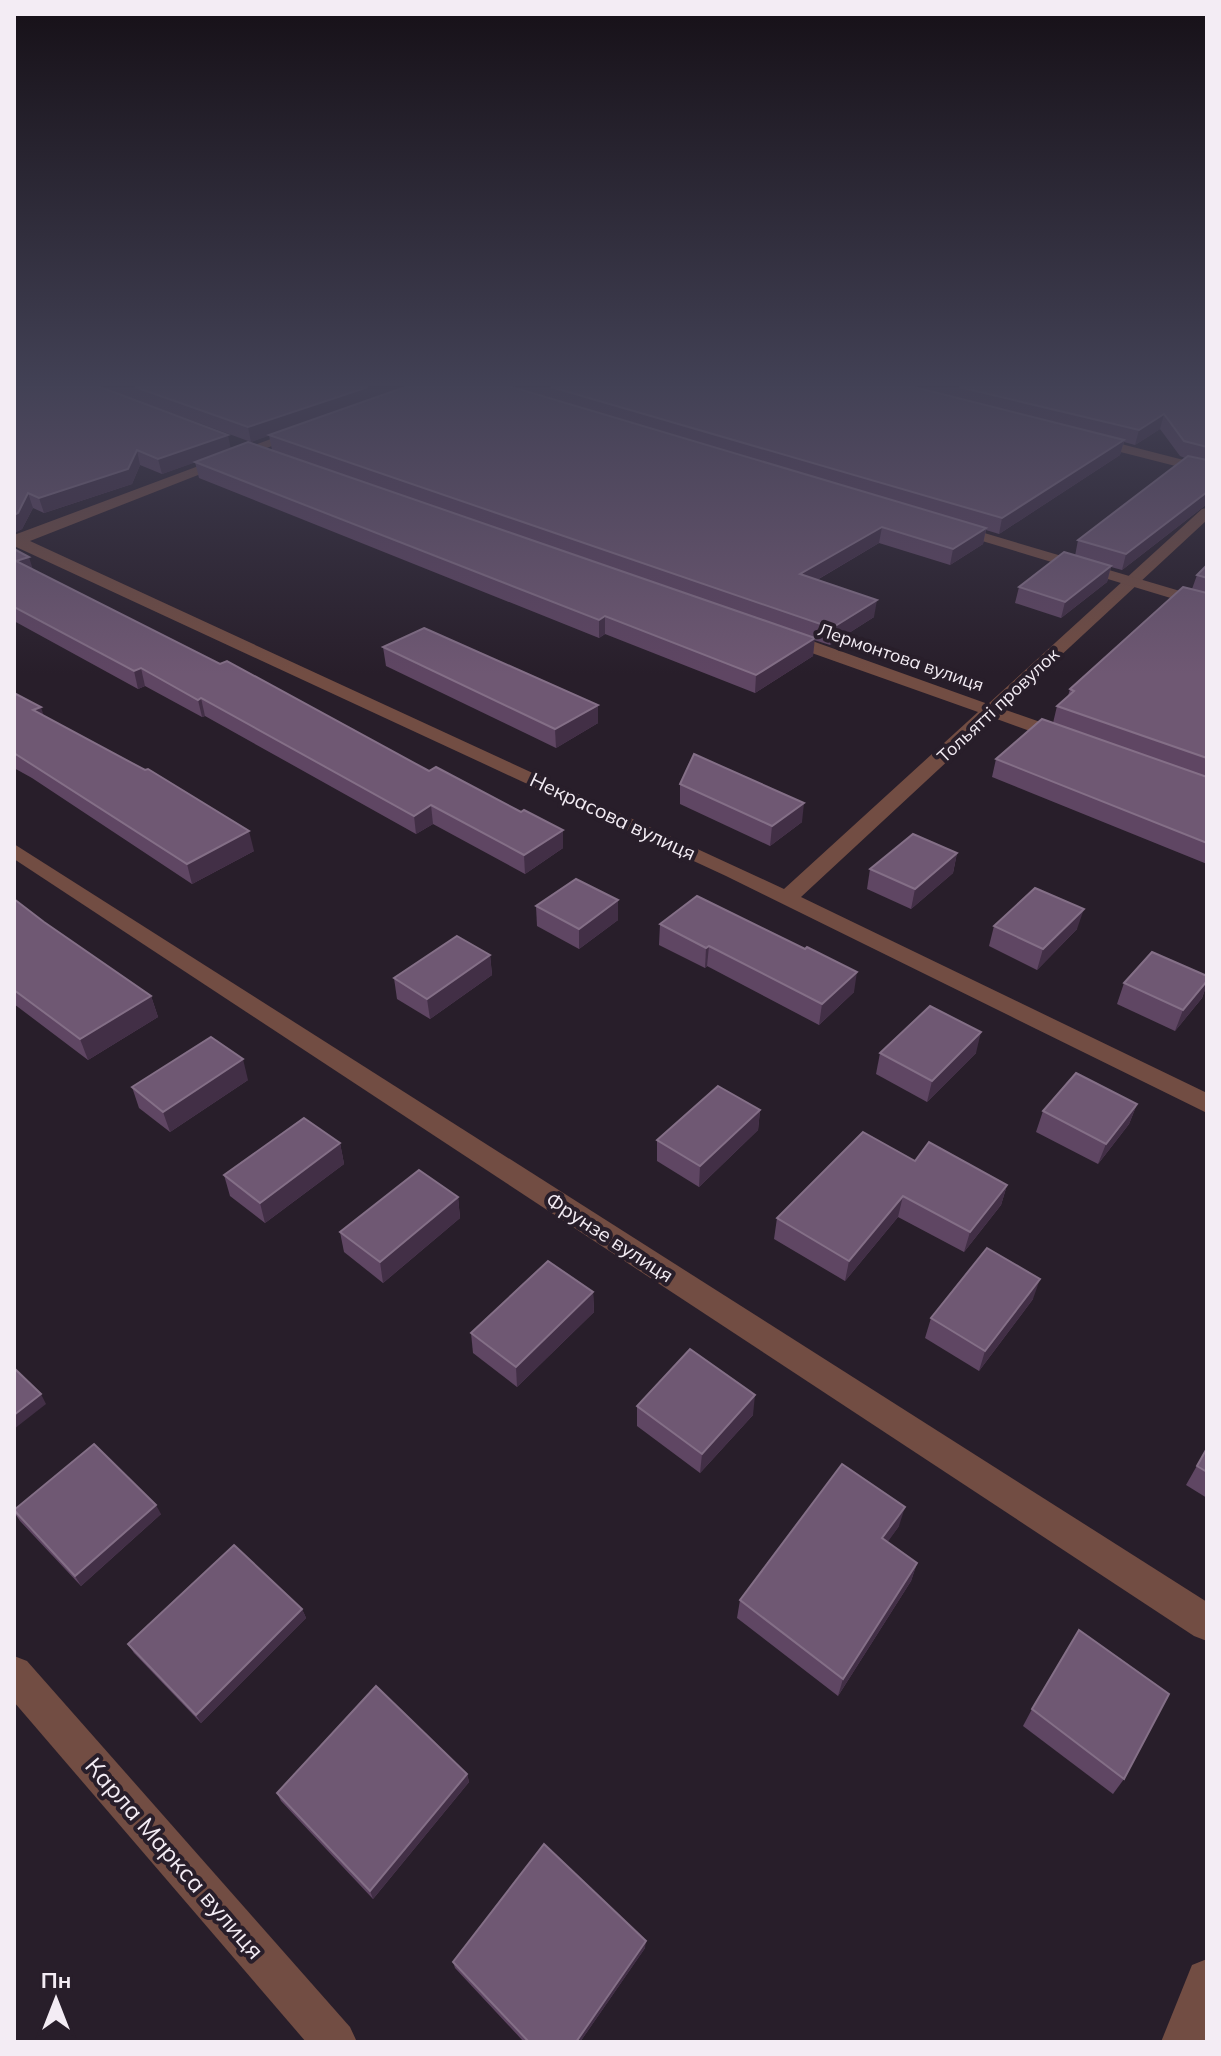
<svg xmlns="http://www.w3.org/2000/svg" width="1221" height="2056" font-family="Mulish,sans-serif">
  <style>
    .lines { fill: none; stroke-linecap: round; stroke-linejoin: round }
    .minor { fill: #724d43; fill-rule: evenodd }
    .tertiary { fill: #724d43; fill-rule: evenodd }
    .wall { fill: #5f4663 }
    .shaded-wall { fill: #422f46 }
    .building { fill: #6f5873; stroke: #846f87; stroke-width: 2 }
    .labels { text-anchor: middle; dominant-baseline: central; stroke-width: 8; stroke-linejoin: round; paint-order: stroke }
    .far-street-label { font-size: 18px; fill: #f3ecf4; stroke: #281e2a }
    .street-label { font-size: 20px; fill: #f3ecf4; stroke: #281e2a }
    .near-street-label { font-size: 24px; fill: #f3ecf4; stroke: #281e2a }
  </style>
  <rect width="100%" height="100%" fill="#281e2a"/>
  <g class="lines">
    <g class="minor">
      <polygon points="295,430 305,433 30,541 784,889 978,712 778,641 776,637 778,633 790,633 988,704 1202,509 1207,508 1207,520 1003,709 1069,732 1071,736 1069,740 1055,740 994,718 801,897 1207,1093 1207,1113 726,876 14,546 14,535"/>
      <polygon points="1090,436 1207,466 1207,474 1085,443 1084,440"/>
      <polygon points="14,844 1207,1602 1207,1641 1194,1636 14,859"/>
      <polygon points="14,1656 27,1661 350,2027 357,2042 306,2042 14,1702"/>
      <polygon points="1207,1959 1205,2042 1161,2042 1192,1965"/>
    </g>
    <polygon class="tertiary" points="954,524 1207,599 1207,609 949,531 949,525"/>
  </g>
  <g class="wall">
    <polygon points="14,387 230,449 272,450 269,435 251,442 100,387 1207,387 1207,504 1122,570 1111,567 1107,582 1061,618 1015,603 1019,587 1075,556 1078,540 1185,458 1180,456 1160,429 1135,445 1124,442 1120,455 999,534 986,530 983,544 950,565 879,543 817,580 874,617 830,645 814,640 813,656 755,693 605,634 599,638 199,478 195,462 162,474 140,465 132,484 44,513 33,508 22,529 14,533"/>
    <polygon points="14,549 33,570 429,771 563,830 563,848 525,874 433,824 416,834 205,716 202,717 145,686 138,689 14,621"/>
    <polygon points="1207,565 1207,864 992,777 996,759 1053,723 1057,706 1068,696 1070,689 1192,589 1197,575"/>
    <polygon points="383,647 598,723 556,748 386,666"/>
    <polygon points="14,693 43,716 254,851 192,884 32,778 14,768"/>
    <polygon points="680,784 802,822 770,846 680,804"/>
    <polygon points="957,853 953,873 911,909 867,889 870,869"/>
    <polygon points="14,899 44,922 151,996 158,1017 88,1060 14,1004"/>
    <polygon points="618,900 618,920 579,949 537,926 536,906"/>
    <polygon points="660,924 854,992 819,1025 707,966 705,968 659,945"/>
    <polygon points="994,926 1077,929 1037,970 989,946"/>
    <polygon points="490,955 492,975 430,1019 397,999 394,978"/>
    <polygon points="1207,976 1207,984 1202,998 1175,1031 1117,1004 1124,983"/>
    <polygon points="880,1053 976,1053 927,1102 876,1074"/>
    <polygon points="248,1080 170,1132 139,1108 132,1087"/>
    <polygon points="1137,1104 1129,1124 1098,1164 1036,1132 1043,1111"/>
    <polygon points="760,1110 758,1130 699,1187 657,1161 657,1140"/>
    <polygon points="340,1143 344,1164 265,1223 230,1196 224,1175"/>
    <polygon points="915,1161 1007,1185 1001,1205 964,1252 898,1217 845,1281 774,1239 777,1218"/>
    <polygon points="458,1197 460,1218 383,1283 344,1252 340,1232"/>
    <polygon points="593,1292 594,1312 517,1387 473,1353 471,1333"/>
    <polygon points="1033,1299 979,1371 925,1338 931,1318"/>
    <polygon points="637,1406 753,1415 700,1473 637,1426"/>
    <polygon points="1207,1448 1207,1498 1186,1485"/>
    <polygon points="14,1512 161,1514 81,1586 20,1521"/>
    <polygon points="899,1526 887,1542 917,1563 911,1581 838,1696 737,1618 740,1600"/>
    <polygon points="302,1609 306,1618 201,1723 134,1653 128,1644"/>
    <polygon points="1032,1709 1124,1779 1113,1794 1023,1726"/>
    <polygon points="467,1774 469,1782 373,1899 281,1801 277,1793"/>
    <polygon points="645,1948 580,2042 524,2042 455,1968 453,1962"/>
  </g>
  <g class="shaded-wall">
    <polygon points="368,387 410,387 251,442 248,427"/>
    <polygon points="1164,414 1160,429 1135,445 1139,430"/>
    <polygon points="228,435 231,450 162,474 158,459"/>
    <polygon points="1124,440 1120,455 999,534 1002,518"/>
    <polygon points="137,450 140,465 132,484 44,513 39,498"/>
    <polygon points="1207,492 1207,504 1122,570 1126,554"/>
    <polygon points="28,493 33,508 22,529 14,533 14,515"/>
    <polygon points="882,527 879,543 798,591 800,574"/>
    <polygon points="986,528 983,544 950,565 953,549"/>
    <polygon points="29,557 34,573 16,561"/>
    <polygon points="1111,566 1107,582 1061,618 1065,602"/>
    <polygon points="877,600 874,617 830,645 832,628"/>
    <polygon points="605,616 605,634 599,638 599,620"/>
    <polygon points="815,638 813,656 755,693 756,675"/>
    <polygon points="141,668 145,686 138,689 134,671"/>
    <polygon points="201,698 205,716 202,717 198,700"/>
    <polygon points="598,705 598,723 556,748 555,729"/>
    <polygon points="41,707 47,726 33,710"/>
    <polygon points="804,803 802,822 770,846 772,826"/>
    <polygon points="431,805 433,824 416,834 414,816"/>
    <polygon points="563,830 563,848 525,874 524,855"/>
    <polygon points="249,831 254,851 192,884 187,864"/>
    <polygon points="957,853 953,873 911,909 915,889"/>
    <polygon points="618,900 618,920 579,949 579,929"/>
    <polygon points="1084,909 1077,929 1037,970 1043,949"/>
    <polygon points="709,946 707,966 705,968 706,948"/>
    <polygon points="490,955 492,975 430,1019 427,999"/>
    <polygon points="857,972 854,992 819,1025 822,1004"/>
    <polygon points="1207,981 1207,984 1202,998 1175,1031 1183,1010"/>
    <polygon points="151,996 158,1017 88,1060 80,1039"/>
    <polygon points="981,1032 976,1053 927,1102 932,1081"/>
    <polygon points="243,1059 248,1080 170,1132 163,1112"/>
    <polygon points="1137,1104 1129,1124 1098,1164 1106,1144"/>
    <polygon points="760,1110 758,1130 699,1187 700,1166"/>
    <polygon points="340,1143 344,1164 265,1223 260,1203"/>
    <polygon points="1007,1185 1001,1205 964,1252 970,1232"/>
    <polygon points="903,1196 898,1217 845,1281 849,1261"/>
    <polygon points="458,1197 460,1218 383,1283 380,1262"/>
    <polygon points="1040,1279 1033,1299 979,1371 985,1351"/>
    <polygon points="593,1292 594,1312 517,1387 516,1367"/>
    <polygon points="41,1394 46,1404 14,1429 14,1415"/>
    <polygon points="755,1395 753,1415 700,1473 702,1454"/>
    <polygon points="156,1505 161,1514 81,1586 75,1576"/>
    <polygon points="905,1507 899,1526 877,1557 882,1538"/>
    <polygon points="917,1563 911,1581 838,1696 843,1679"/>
    <polygon points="302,1609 306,1618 201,1723 196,1715"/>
    <polygon points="467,1774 469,1782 373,1899 370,1891"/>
    <polygon points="646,1941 645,1948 580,2042 576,2042"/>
  </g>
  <g class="building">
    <polygon points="14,387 100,387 228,435 158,459 137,450 128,469 39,498 28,493 18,513 14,515"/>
    <polygon points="135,387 368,387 248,427"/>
    <polygon points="405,387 512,387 986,528 953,549 882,527 800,574 877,600 832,628 269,435"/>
    <polygon points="551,387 914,387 1124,440 1002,518"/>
    <polygon points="959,387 1207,387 1207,447 1184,441 1164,414 1139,430"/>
    <polygon points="248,442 815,638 756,675 605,616 599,620 195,462"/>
    <polygon points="1188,456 1207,460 1207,492 1126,554 1078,540"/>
    <polygon points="14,549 29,557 16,561 220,664 227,661 429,771 436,767 521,812 524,810 563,830 524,855 431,805 414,816 201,698 198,700 141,668 134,671 14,607"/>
    <polygon points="1064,552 1111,566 1065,602 1019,587"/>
    <polygon points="1207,565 1207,578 1197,575"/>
    <polygon points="1183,587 1207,593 1207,758 1057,706 1074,691 1070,689"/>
    <polygon points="424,628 598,705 555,729 383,647"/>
    <polygon points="14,693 41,707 33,710 145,770 148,769 249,831 187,864 14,753"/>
    <polygon points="1042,719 1207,777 1207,843 996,759"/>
    <polygon points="694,754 804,803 772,826 680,784"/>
    <polygon points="913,834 957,853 915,889 870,869"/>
    <polygon points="576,879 618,900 579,929 536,906"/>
    <polygon points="1035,888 1084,909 1043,949 994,926"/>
    <polygon points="697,896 805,949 807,947 857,972 822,1004 709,946 706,948 660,924"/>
    <polygon points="14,899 44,922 151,996 80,1039 14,990"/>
    <polygon points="457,936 490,955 427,999 394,978"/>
    <polygon points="1152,952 1207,976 1207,981 1183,1010 1124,983"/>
    <polygon points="930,1006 981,1032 932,1081 880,1053"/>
    <polygon points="211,1037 243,1059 163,1112 132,1087"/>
    <polygon points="1076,1073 1137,1104 1106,1144 1043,1111"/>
    <polygon points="718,1086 760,1110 700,1166 657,1140"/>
    <polygon points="304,1118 340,1143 260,1203 224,1175"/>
    <polygon points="863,1132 915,1161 929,1142 1007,1185 970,1232 903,1196 849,1261 777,1218"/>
    <polygon points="419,1170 458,1197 380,1262 340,1232"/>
    <polygon points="987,1248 1040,1279 985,1351 931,1318"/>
    <polygon points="548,1261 593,1292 516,1367 471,1333"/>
    <polygon points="690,1349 755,1395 702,1454 637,1406"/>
    <polygon points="14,1368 41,1394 14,1415"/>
    <polygon points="94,1444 156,1505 75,1576 14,1510"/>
    <polygon points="1207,1448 1207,1472 1197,1466"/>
    <polygon points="842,1464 905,1507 882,1538 917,1563 843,1679 740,1600"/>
    <polygon points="234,1545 302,1609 196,1715 128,1644"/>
    <polygon points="1079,1630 1169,1694 1124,1779 1032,1709"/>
    <polygon points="376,1686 467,1774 370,1891 277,1793"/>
    <polygon points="544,1844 646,1941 576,2042 529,2042 453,1962"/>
  </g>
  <linearGradient id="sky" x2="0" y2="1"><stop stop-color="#161017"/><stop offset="0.57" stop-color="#424155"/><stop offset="1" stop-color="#424155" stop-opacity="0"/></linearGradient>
  <rect width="1221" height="674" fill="url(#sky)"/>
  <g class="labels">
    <g class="far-street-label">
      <text transform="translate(901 657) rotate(19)">Лермонтова вулиця</text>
      <text transform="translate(998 705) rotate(-43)">Тольятті провулок</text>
    </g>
    <g class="street-label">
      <text transform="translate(613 816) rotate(25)">Некрасова вулиця</text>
      <text transform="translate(610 1237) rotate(33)">Фрунзе вулиця</text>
    </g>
    <g class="near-street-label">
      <text transform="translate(175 1858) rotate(49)">Карла Маркса вулиця</text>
    </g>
  </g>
  <rect width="1221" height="2056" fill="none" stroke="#f3ecf4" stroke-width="32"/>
  <g transform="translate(56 2000)" stroke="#281e2a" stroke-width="6" paint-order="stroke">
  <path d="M0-6L14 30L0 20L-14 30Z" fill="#f3ecf4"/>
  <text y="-12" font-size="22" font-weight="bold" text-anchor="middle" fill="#f3ecf4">Пн</text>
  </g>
</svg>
